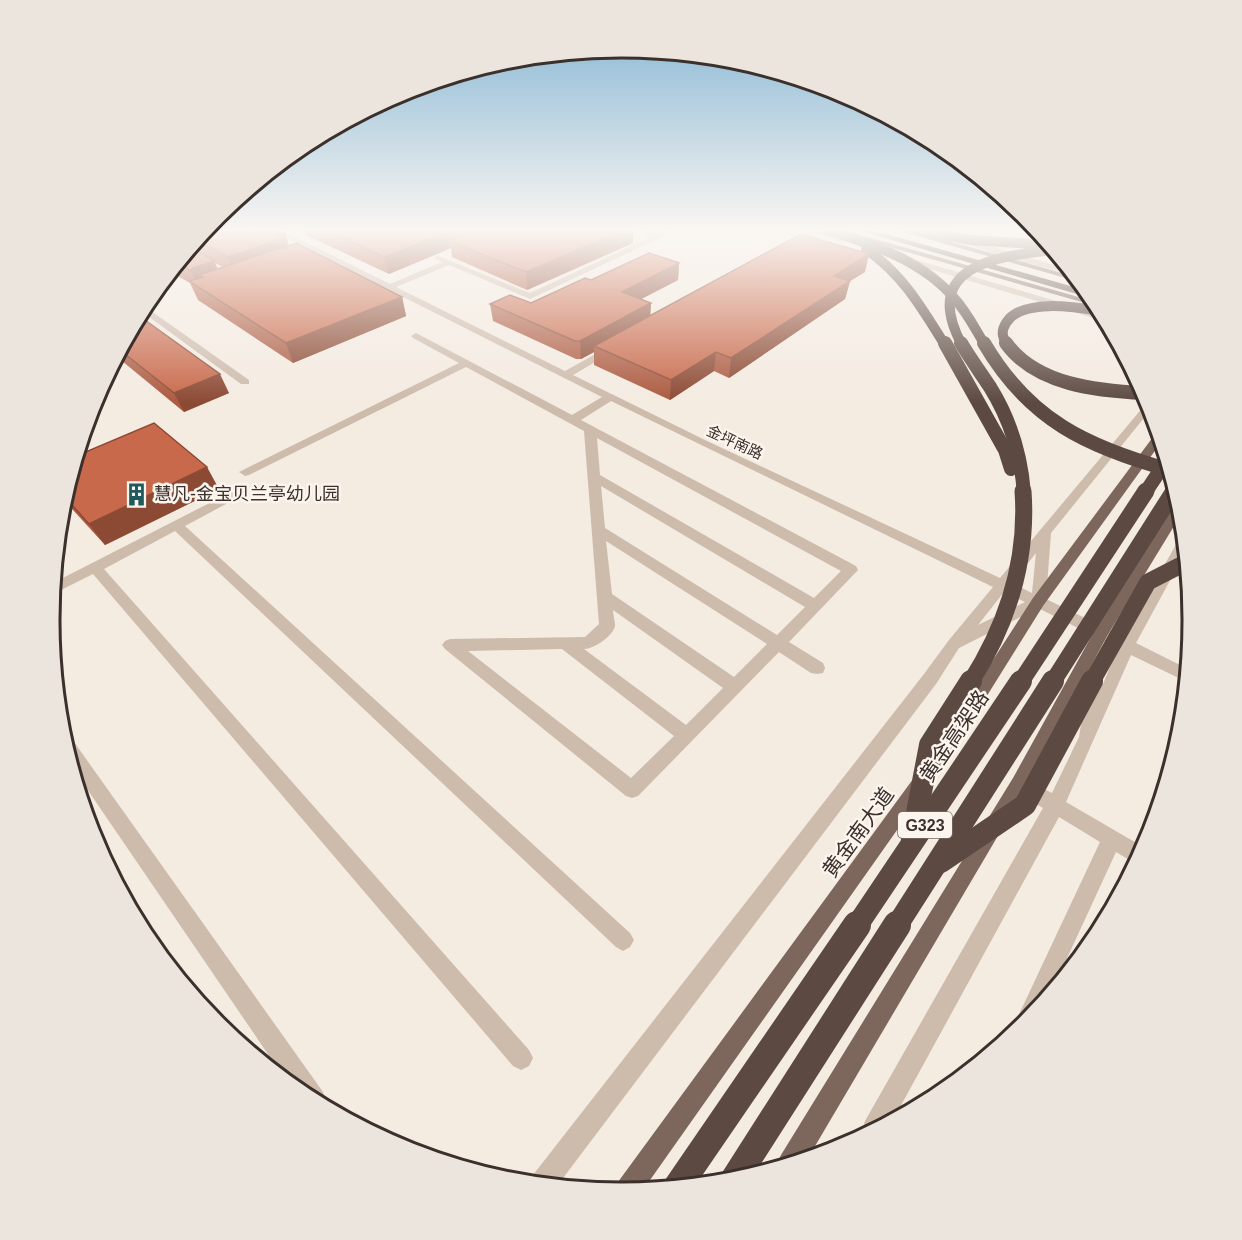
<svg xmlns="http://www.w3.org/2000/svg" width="1242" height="1240" font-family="Arial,'Noto Sans SC',sans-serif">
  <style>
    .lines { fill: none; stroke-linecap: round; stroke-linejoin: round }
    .minor { fill: #cdbbac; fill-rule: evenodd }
    .major { fill: #7d675c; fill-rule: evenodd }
    .highway { fill: #5c4a42; fill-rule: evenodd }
    .highway-bridge-far4 { stroke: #5c4a42; stroke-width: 10 }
    .highway-bridge-far3 { stroke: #5c4a42; stroke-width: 14 }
    .highway-bridge-far2 { stroke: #5c4a42; stroke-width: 17 }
    .highway-bridge-far1 { stroke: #5c4a42; stroke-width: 22 }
    .highway-bridge { stroke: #5c4a42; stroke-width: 28 }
    .wall { fill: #ac5a40; fill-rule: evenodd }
    .shaded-wall { fill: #8c4a34 }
    .building { fill: #c8694b; stroke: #8c4a34; stroke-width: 1.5 }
    .labels { text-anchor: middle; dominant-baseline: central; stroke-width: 5; stroke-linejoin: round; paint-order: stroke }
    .far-street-label { font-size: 15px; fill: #3b302b; stroke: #fbf5ee }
    .shield { fill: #fbf5ee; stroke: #756b66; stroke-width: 1.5 }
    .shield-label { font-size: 16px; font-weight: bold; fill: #3b302b }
    .poi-label { font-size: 18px; fill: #3b302b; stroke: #fbf5ee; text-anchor: start }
    .near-street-label { font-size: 21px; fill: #3b302b; stroke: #fbf5ee }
    .rim { fill: none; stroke: #3b302b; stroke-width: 3 }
  </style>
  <rect width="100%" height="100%" fill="#f4ebe1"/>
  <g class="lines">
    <g class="minor">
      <path d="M268,229H279L390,284L442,262L434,258L438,256L530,293L651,237L633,229H645L658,234L668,229H679L530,299L449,265L396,287L565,371L608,347H614V351L573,375L707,441L1000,578L1149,400L1152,408L1051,533L1046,599L1124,637L1178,541L1185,536L1186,551L1136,643L1188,669L1187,682L1131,655L1066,802L1145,848L1136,864L1116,852L1051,993L1017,1032L1014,1025L1100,842L1059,817L893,1120L864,1136L862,1130L865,1121L1043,808L1018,793L1015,787L1018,781L1024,779L1052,793L1079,737L1087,685L1089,680L1095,678L1101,680L1103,684L1118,648L1038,608L959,648L936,684L557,1186L530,1183L533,1175L924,674L949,640L993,587L611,401L581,420L856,566L858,570L789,642L823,663L825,668L823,673L817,674L811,673L779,652L638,796L632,798L626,796L445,649L442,645L445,641L450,639L585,637L599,624L584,431L466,367L249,475L245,476L239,472L459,363L413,338L411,336L416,333L572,415L602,397ZM597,438L841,571L814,598L600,475ZM601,486L805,607L777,635L605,528ZM606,541L767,644L734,677L612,594ZM1036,553L1032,593L1012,583ZM1004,592L1025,602L978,625ZM613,610L723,688L686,725L584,649C594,649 613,636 615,626C615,621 613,615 613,610ZM562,649L674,736L631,778L468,651Z"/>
      <polygon points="804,229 817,229 847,240 840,242"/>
      <polygon points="961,237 1070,270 1074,275 1001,256 958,241 957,239"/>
      <polygon points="906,257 1104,315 1107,322 903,261 903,257"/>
      <polygon points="144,306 249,380 249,384 241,384 141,311"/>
      <polygon points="235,490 241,494 239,497 185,526 630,933 634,940 630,947 623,951 616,947 175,531 104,569 529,1050 533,1058 529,1066 521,1070 513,1066 93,574 51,595 53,583"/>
      <polygon points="63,732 69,735 323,1092 326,1101 324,1107 303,1095 287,1082 70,764 61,733"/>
    </g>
    <g class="major">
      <polygon points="892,229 906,229 1076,277 1080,282"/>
      <polygon points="851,232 1096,302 1099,307 851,236"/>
      <polygon points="1159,432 1162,441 1043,606 950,755 643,1190 614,1191 618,1182 938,745 1033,598 1156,433"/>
      <polygon points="1180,501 1182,513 1107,636 1025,790 808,1158 779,1167 777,1164 781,1155 1013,778 1096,628 1176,502"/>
    </g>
    <polygon class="highway" points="854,229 869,229 1088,291 1094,299"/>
    <g class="highway-bridge-far4">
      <path d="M825,229C871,244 922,260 954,298C967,312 975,329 985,345"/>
      <polyline points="911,229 971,240 1034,244"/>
      <path d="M866,249C904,276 921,307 945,345"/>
      <path d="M962,345C920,267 994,256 1054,250"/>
      <path d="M1007,345C1002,337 1001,331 1006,323C1021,298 1076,307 1101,311"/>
    </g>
    <g class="highway-bridge-far3">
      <polyline points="945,343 1005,450 1011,469"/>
      <path d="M961,343C970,358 980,372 990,387C1010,419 1021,455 1024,493"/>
      <path d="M984,343C1029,420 1087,447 1170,470"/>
      <path d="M1006,343C1036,385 1098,391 1145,393"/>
      <polyline points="1145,493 1167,460"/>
      <polyline points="1173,493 1176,488"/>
    </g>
    <g class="highway-bridge-far2">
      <path d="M970,683C1007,625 1028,560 1023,491"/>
      <polyline points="1020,683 1146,491"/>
      <polyline points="1052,683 1174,491"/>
      <polyline points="1091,683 1148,582 1187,562"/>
    </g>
    <g class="highway-bridge-far1">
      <polyline points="912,839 930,745 971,681"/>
      <polyline points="941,862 1025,805 1092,681"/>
      <polyline points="856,927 1021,681"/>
      <polyline points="896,927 1053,681"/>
    </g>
    <g class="highway-bridge">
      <polyline points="734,1180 897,925"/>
      <polyline points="678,1186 857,925"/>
    </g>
  </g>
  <g class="wall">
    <path d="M205,229L288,242L287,246L402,297L406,316L293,363L198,300L190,283L176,275L165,278ZM215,263L223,267L218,269Z"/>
    <polygon points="304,229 633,229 633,243 527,290 452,257 451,248 389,274 306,235"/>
    <polygon points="679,263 678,280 641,299 651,303 650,315 865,272 850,281 845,299 729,378 714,371 670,400 594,365 594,352 581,359 576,359 493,321 490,304 531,303 591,280"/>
    <polygon points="138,315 229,393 184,412 116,356"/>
    <polygon points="76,456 219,489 105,545 63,499"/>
  </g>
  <g class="shaded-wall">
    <polygon points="281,229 284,229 288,242 287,245 290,255 235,274 228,257 278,235"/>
    <polygon points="454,229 497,229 449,241 451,248 389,274 384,257"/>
    <polygon points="626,229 633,229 633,243 527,290 526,272"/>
    <polygon points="869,254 865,272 850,281 845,299 729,378 731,358 834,276"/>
    <polygon points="214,261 222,278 203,277 199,275 203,284 200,285 199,288 191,271 193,268"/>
    <polygon points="679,263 678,280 622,309 622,292"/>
    <polygon points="173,268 176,275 165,278"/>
    <polygon points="402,297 406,316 293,363 286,343"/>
    <polygon points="651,303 650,320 594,346 594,352 581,359 580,341"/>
    <polygon points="716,352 714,371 670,400 671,380"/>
    <polygon points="220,374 229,393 184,412 174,393"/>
    <polygon points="207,467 219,489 105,545 89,524"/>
  </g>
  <g class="building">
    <polygon points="205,229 263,229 264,230 281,229 278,235 285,238 228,257 196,240"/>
    <polygon points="325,229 454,229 384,257"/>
    <polygon points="478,229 626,229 526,272 449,241"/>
    <polygon points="801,234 869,254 834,276 850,281 731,358 716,352 671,380 594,346"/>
    <polygon points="296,243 402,297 286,343 189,281 203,277 199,275"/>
    <polygon points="190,247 214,261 193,268 191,271 177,263"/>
    <polygon points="649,253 679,263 622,292 651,303 580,341 575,341 490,304 510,295 531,303 585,278 591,280"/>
    <polygon points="138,315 220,374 174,393 120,350"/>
    <polygon points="154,423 207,467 89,524 64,496 76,456"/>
  </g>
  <linearGradient id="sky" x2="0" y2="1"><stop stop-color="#7eb2d2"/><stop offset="0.57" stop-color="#faf6f2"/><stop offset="1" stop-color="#faf6f2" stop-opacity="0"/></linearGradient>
  <rect width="1242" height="403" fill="url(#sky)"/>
  <defs>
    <symbol id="building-bare" viewBox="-9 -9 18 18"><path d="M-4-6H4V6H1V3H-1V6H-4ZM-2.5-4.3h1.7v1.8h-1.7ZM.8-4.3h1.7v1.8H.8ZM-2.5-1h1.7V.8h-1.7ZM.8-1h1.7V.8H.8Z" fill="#1f5a5e" stroke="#fbf5ee" stroke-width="2.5" paint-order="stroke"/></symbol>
  </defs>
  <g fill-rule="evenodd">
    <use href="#building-bare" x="120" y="478" width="33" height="33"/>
  </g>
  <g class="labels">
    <g class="far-street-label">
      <text transform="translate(735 442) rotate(25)">金坪南路</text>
    </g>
    <rect class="shield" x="898" y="812" width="54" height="26" rx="4.5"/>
    <g class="shield-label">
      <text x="925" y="825">G323</text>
    </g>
    <g class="poi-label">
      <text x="154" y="494">慧凡-金宝贝兰亭幼儿园</text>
    </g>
    <g class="near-street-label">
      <text transform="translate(954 736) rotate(-56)">黄金高架路</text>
      <text transform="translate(858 832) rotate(-54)">黄金南大道</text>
    </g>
  </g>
  <path d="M0 0H1242V1240H0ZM621 58H621A561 561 0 0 1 1182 619V621A561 561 0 0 1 621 1182H621A561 561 0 0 1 60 621V619A561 561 0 0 1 621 58Z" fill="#ece5de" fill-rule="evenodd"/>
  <path class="rim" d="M621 58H621A561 561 0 0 1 1182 619V621A561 561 0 0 1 621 1182H621A561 561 0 0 1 60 621V619A561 561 0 0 1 621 58Z"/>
</svg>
